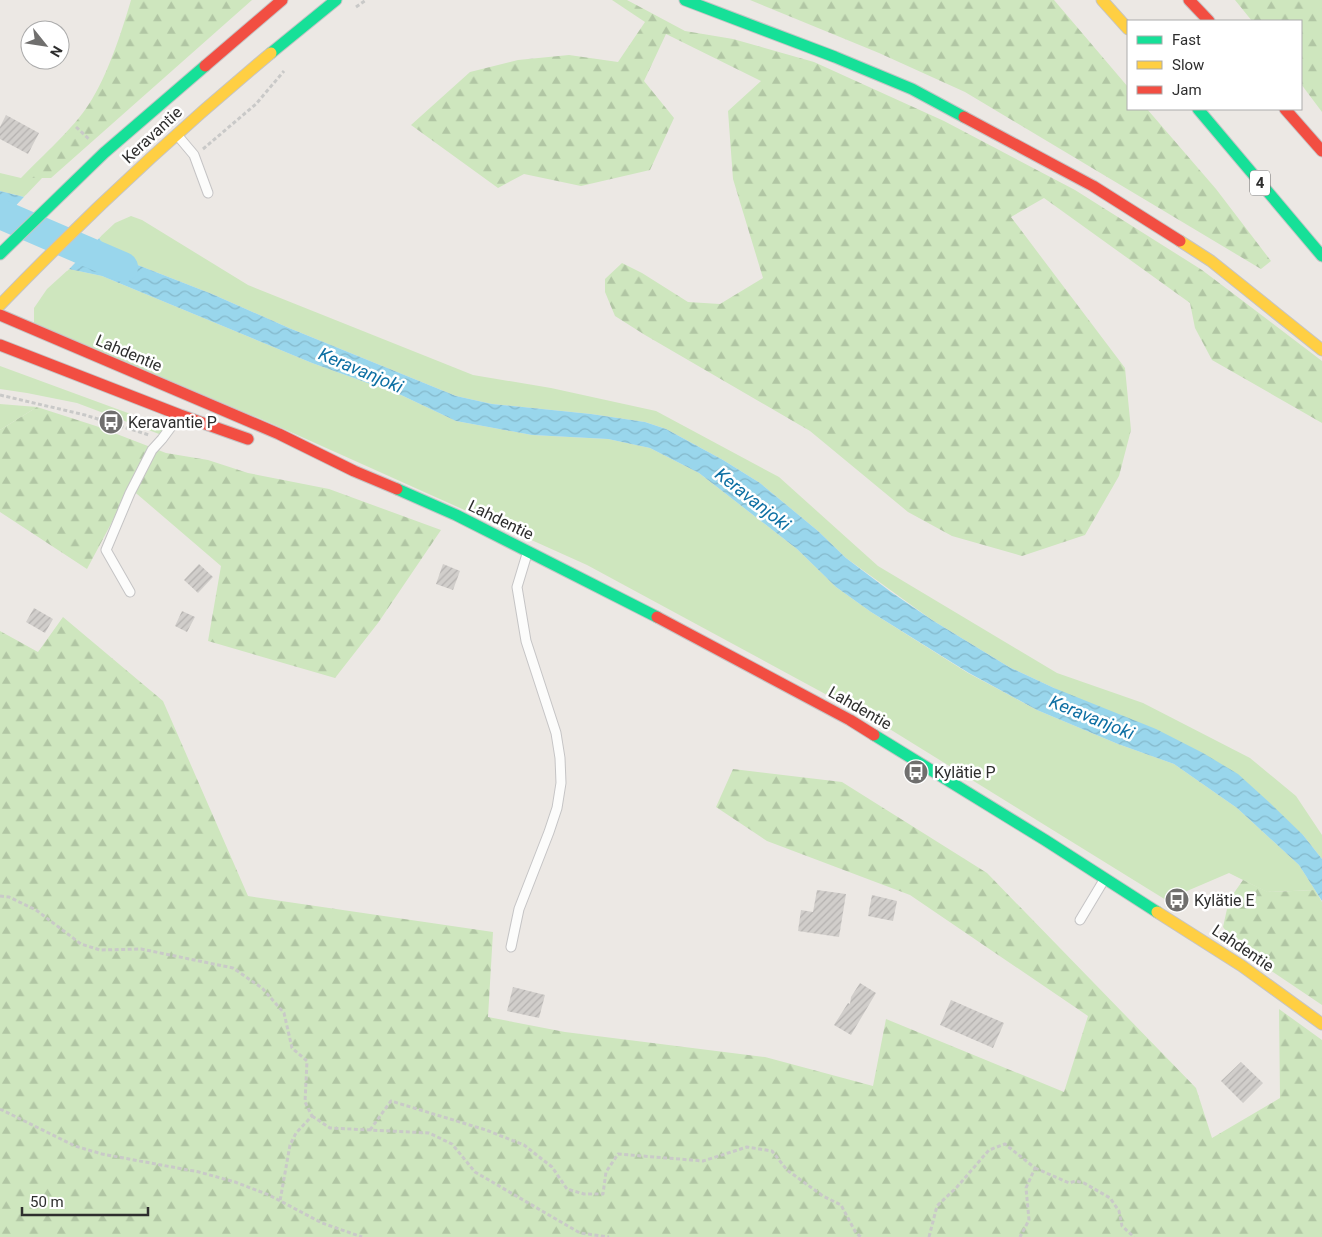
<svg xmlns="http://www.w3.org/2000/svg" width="1322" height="1237" font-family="Roboto,sans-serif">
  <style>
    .grass { fill: #cee6be }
    .forest { fill: url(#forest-firs) }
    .water { fill: url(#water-waves) }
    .pier { fill: #ece8e4 }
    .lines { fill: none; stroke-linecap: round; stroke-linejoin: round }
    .river { stroke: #99d6ec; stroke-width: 30 }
    .building { fill: url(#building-hatch) }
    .lane-casing { stroke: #c5c4c5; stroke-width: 11 }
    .fast-casing { stroke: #c5c4c5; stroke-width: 13 }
    .slow-casing { stroke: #c5c4c5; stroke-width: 13 }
    .jam-casing { stroke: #c5c4c5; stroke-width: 13 }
    .path { stroke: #c9c9c8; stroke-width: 3; stroke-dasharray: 4 2.5; stroke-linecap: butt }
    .lane { stroke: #fcfcfb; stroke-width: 9 }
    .fast { stroke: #16e098; stroke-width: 11 }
    .slow { stroke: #ffcf43; stroke-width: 11 }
    .jam { stroke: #f24e42; stroke-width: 11 }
    .labels { text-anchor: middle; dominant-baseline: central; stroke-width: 5; stroke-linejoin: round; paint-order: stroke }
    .shield { fill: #fff; stroke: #6d6d6d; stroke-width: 1 }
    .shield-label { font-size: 15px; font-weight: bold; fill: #2e2e2e }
    .street-label { font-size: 16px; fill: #2e2e2e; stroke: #fff }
    .poi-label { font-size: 16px; fill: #2e2e2e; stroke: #fff; text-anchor: start }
    .water-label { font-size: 18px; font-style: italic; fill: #0d6fa3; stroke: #fff }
  </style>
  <defs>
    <pattern id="forest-firs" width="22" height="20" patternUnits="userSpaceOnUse" patternTransform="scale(1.25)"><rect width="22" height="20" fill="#cee6be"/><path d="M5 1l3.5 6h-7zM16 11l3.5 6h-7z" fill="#b1c6a4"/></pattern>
    <pattern id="water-waves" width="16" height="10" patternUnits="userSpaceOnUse" patternTransform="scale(1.25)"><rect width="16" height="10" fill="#99d6ec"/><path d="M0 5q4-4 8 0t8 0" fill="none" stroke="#84b8cb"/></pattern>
    <pattern id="building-hatch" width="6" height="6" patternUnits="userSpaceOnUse" patternTransform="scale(1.25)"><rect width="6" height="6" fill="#d1cecb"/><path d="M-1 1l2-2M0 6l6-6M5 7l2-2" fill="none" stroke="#b4b1af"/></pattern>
  </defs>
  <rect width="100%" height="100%" fill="#ece8e4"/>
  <g class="grass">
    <polygon points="0,173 21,178 42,178 24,197 0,191"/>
    <polygon points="131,216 142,220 248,285 473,375 551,388 656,411 779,477 878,566 1057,673 1143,703 1250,758 1296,796 1322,835 1322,859 1303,835 1054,688 1009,667 932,620 846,558 818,531 760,483 723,460 666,429 645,422 591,414 492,404 456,396 289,328 212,294 130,262 103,244 99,238 115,223"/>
    <polygon points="69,269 102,276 312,363 401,395 456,421 532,435 608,439 650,448 699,473 797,549 836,587 871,612 968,673 1037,710 1118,744 1174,764 1237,808 1299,865 1315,890 1267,892 1229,873 1166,900 888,728 587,565 275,425 34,323 34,308 47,289"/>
    <polygon points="0,366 166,427 164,432 159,434 77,403 27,393 0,389"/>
    <polygon points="0,404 37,407 0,430"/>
  </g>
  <g class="forest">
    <path d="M131,0H252L51,178H21C43,155 73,129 89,104C107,77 122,31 131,0Z"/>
    <polygon points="612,0 627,0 685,31 733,39 814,62 944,121 1075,190 1202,270 1322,361 1322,423 1212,360 1195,328 1190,303 1044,198 1011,217 1125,368 1131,430 1119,476 1085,535 1022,556 952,536 908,512 810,431 645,335 615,316 605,292 605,279 622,263 642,273 688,302 720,304 763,278 733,179 728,111 761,81 666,34 644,81 674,118 650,170 581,186 524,174 498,188 411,125 470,72 518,60 569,55 618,62 645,22"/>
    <polygon points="750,0 1054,0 1128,87 1128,109 1147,109 1216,189 1271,261 1261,269 965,92 879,53"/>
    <polygon points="1235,0 1322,0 1322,112 1301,84 1301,21 1252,21"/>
    <polygon points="37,407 96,426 166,453 208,460 248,473 329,489 441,530 378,623 335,678 208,641 221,566 130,488 87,569 0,512 0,430"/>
    <polygon points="63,617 163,701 248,896 493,932 488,1017 565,1032 765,1057 873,1086 886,1019 1064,1092 1088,1016 910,895 767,841 716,807 733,769 842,782 987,873 1196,1088 1212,1138 1280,1098 1279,1009 1322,1040 1322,1237 0,1237 0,631 38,652"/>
    <polygon points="1243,880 1268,892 1315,890 1322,902 1322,1005 1242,951 1223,927 1229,900"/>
  </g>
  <g class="water">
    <polygon points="0,191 24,197 0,223"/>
    <polygon points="99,238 103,244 130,262 212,294 289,328 456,396 492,404 591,414 645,422 666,429 723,460 760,483 818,531 846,558 891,592 932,620 1009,667 1054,688 1156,729 1203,753 1238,774 1270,803 1303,835 1322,859 1322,901 1299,865 1237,808 1174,764 1118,744 1037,710 969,673 871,612 836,587 797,549 699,473 650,448 608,439 532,435 456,421 401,395 312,363 102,276 69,269"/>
  </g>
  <g class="pier">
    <polygon points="26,195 26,199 0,225 0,223"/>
    <polygon points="98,236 101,236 67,271 67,268"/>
  </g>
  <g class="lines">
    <polyline class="river" points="0,214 123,267"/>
  </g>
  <g class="building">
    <polygon points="6,115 39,133 28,154 0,139 0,127"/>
    <polygon points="199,564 213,577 198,593 184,580"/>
    <polygon points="443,564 460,571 453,590 436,584"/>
    <polygon points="34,608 53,619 45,633 26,622"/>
    <polygon points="182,611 195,617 187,632 175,626"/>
    <polygon points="817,890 846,894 839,937 798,931 801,910 813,912"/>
    <polygon points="872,895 897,901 893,921 868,916"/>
    <polygon points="860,983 876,993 851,1035 834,1025 848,1003 850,1004 851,997"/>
    <polygon points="513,987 545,995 539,1018 507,1011"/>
    <polygon points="951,1000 1004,1023 993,1048 940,1025"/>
    <polygon points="1241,1062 1263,1083 1243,1103 1221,1081"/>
  </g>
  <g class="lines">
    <defs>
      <g id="lane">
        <polyline points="178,136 194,155 208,193"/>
        <polyline points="130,592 106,550 130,493 152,450 162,439 179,416"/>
        <polyline points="1080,920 1104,880"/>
        <polyline points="511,947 519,909 549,832 557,808 561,783 560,758 556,733 526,641 517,587 527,554"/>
      </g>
      <g id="fast">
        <polyline points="685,0 835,57 912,89 964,117"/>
        <polyline points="271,53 336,0"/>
        <polyline points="1198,109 1322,256"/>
        <polyline points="0,254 104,153 205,66"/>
        <polyline points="397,489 456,515 657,617"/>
        <polyline points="874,735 1045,840 1157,912"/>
      </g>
      <g id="slow">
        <polyline points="1102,0 1128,29"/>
        <polyline points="1180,241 1211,261 1322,350"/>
        <path d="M0,305C86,216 176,132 271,53"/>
        <polyline points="1157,912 1242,966 1322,1024"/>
      </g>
      <g id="jam">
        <polyline points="1189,0 1209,21"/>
        <polyline points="205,66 282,0"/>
        <polyline points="1285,109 1322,151"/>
        <polyline points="964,117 1093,186 1180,241"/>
        <polyline points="0,315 279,434 354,471 397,489"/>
        <polyline points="0,345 180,415 248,439"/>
        <polyline points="657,617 850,720 874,735"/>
      </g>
    </defs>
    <use href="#lane" class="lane-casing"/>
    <use href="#fast" class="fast-casing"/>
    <use href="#slow" class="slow-casing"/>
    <use href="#jam" class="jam-casing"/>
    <g class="path">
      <polyline points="356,7 366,0"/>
      <polyline points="76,127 89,139"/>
      <polyline points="203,149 256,104 284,71"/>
      <polyline points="0,395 85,415 149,435"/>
      <polyline points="0,896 9,897 36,910 81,944 100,950 141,949 233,968 262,988 284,1013 292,1048 307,1061 305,1102 312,1116 296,1133 290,1145 280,1201"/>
      <polyline points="0,1109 75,1146 102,1154 199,1172 235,1182 269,1195 322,1223 362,1237"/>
      <polyline points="312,1116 330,1128 429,1133 452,1144 475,1172 580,1233 609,1237"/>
      <polyline points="370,1130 391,1101 486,1130 524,1145 552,1167 567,1189 584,1194 603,1194 606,1172 618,1154 703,1161 747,1147 772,1151 787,1170 823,1196 841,1205 856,1233 861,1237"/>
      <polyline points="1035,1168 1069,1183 1076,1181 1084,1183 1110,1198 1119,1211 1122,1226 1134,1237"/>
      <polyline points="929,1237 937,1206 957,1187 989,1150 1005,1144 1035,1168 1026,1188 1029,1220 1020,1237"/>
    </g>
    <use href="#lane" class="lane"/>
    <use href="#fast" class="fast"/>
    <use href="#slow" class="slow"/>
    <use href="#jam" class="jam"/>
  </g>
  <defs>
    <symbol id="bus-disc" viewBox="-11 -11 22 22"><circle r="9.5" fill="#706f6e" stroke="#fff"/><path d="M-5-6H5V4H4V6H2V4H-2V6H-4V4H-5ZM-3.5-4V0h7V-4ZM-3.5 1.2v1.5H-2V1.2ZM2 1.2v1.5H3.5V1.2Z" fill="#fff"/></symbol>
  </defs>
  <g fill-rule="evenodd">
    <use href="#bus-disc" x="97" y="408" width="28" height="28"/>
    <use href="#bus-disc" x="902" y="758" width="28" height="28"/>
    <use href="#bus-disc" x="1163" y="886" width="28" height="28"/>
  </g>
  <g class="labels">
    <rect class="shield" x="1250" y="170.5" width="20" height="25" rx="4"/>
    <g class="shield-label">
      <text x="1260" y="183">4</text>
    </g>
    <g class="street-label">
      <text transform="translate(152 135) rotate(-43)">Keravantie</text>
      <text transform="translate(129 353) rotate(23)">Lahdentie</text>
      <text transform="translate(501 520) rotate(26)">Lahdentie</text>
      <text transform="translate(860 708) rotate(30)">Lahdentie</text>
      <text transform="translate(1243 948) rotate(34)">Lahdentie</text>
    </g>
    <g class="poi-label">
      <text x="128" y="422">Keravantie P</text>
      <text x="934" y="772">Kylätie P</text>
      <text x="1194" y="900">Kylätie E</text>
    </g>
    <g class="water-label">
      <text transform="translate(361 370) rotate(23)">Keravanjoki</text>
      <text transform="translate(753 499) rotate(38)">Keravanjoki</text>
      <text transform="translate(1092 717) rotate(22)">Keravanjoki</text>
    </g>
  </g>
  <rect x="1127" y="20" width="175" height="90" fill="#ffffff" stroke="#ababab"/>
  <rect x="1137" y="36" width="25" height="8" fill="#16e098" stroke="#ababab"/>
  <text x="1172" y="45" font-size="15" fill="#2e2e2e">Fast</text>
  <rect x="1137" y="61" width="25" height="8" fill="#ffcf43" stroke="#ababab"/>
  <text x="1172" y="70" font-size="15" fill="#2e2e2e">Slow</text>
  <rect x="1137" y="86" width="25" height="8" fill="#f24e42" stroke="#ababab"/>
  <text x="1172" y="95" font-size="15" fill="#2e2e2e">Jam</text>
  <g transform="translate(45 45) rotate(120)"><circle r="24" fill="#ffffff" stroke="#ababab"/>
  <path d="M0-4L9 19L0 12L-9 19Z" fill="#706f6e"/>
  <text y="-8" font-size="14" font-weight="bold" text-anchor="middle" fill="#2e2e2e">N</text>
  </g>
  <path d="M22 1207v8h126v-8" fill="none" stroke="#2e2e2e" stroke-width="2.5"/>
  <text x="30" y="1207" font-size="15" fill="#2e2e2e" stroke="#ffffff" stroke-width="4" paint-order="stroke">50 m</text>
</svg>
